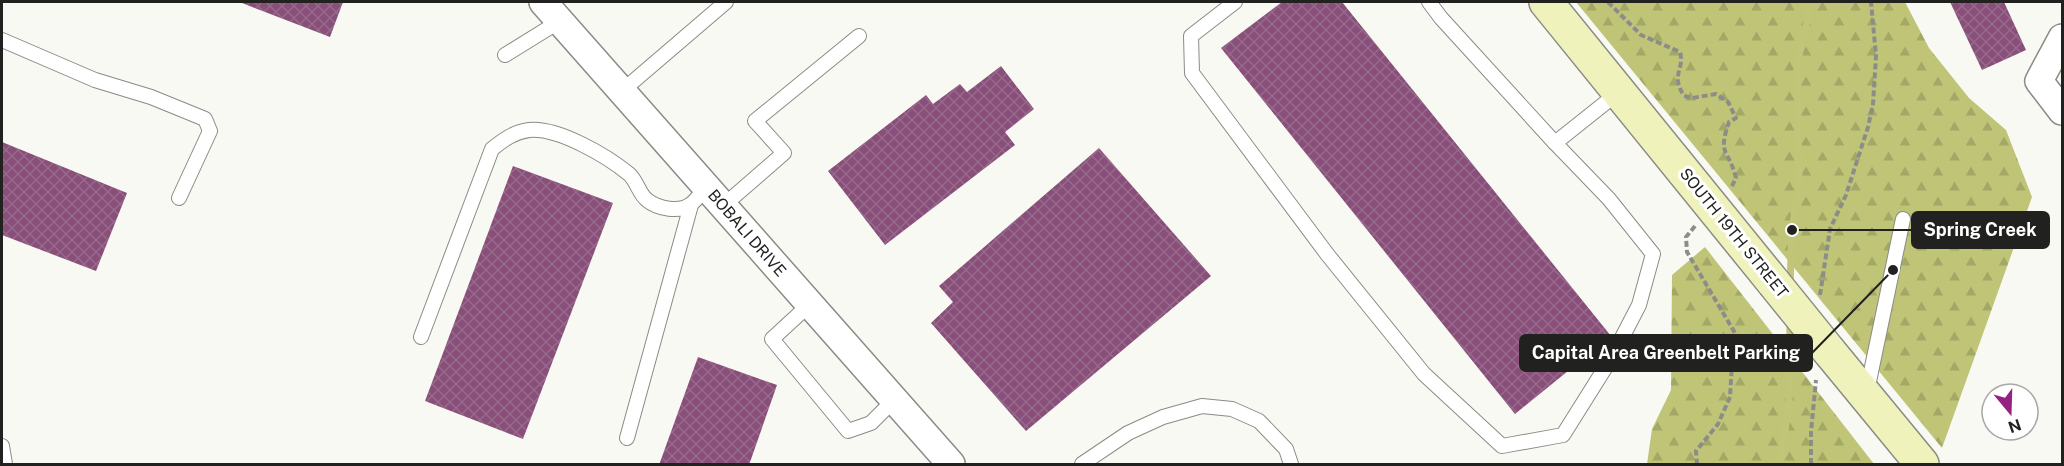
<svg xmlns="http://www.w3.org/2000/svg" width="2064" height="466" font-family="'Public Sans',sans-serif">
  <style>
    .forest { fill: url(#forest-firs) }
    .lines { fill: none; stroke-linecap: round; stroke-linejoin: round }
    .stream { stroke: #c0c578; stroke-width: 7 }
    .building { fill: url(#building-cross-hatch) }
    .lane-casing { stroke: #8b8b86; stroke-width: 16 }
    .street-casing { stroke: #8b8b86; stroke-width: 30 }
    .secondary-casing { stroke: #8b8b86; stroke-width: 36 }
    .path { stroke: #8c8d89; stroke-width: 4; stroke-dasharray: 6 3; stroke-linecap: butt }
    .lane { stroke: #fff; stroke-width: 14 }
    .street { stroke: #fff; stroke-width: 27 }
    .secondary { stroke: #f0f2bc; stroke-width: 33 }
    .secondary-bridge-casing { stroke: #8b8b86; stroke-width: 36; stroke-linecap: butt }
    .secondary-bridge { stroke: #f0f2bc; stroke-width: 33 }
    .labels { text-anchor: middle; dominant-baseline: central; stroke-width: 6; stroke-linejoin: round; paint-order: stroke }
    .street-label { font-size: 16px; fill: #212220; stroke: #fff }
    .leader { fill: none; stroke: #212220; stroke-width: 2 }
    .callout-dot { fill: #212220; stroke: #fff; stroke-width: 2 }
    .callout { fill: #212220; stroke: #212220; stroke-width: 2 }
    .callout-label { font-size: 18px; text-anchor: middle; font-weight: bold; fill: #fff }
  </style>
  <defs>
    <pattern id="forest-firs" width="22" height="20" patternUnits="userSpaceOnUse" patternTransform="scale(1.5)"><rect width="22" height="20" fill="#bfc477"/><path d="M5 1l3.5 6h-7zM16 11l3.5 6h-7z" fill="#a4a867"/></pattern>
    <pattern id="building-cross-hatch" width="8" height="8" patternUnits="userSpaceOnUse" patternTransform="scale(1.5)"><rect width="8" height="8" fill="#894e7a"/><path d="M0 0l8 8M0 8l8-8" fill="none" stroke="#966a8a"/></pattern>
  </defs>
  <rect width="100%" height="100%" fill="#f8f9f3"/>
  <g class="forest">
    <polygon points="1576,2 1905,2 1929,48 1969,98 2006,130 2032,197 1942,448"/>
    <polygon points="1705,247 1874,464 1647,464 1652,429 1671,390 1672,275"/>
  </g>
  <g class="lines">
    <g class="stream">
      <polyline points="1790,286 1792,230 1799,185 1797,64 1809,13 1809,2"/>
      <polyline points="1779,464 1789,407 1790,321"/>
    </g>
  </g>
  <g class="building">
    <polygon points="242,2 343,2 330,37 242,3"/>
    <polygon points="1282,2 1342,2 1611,336 1515,414 1221,48"/>
    <polygon points="1950,2 2004,2 2026,50 1982,70"/>
    <polygon points="1001,66 1034,109 1005,132 1015,145 885,245 828,171 926,95 933,104 960,84 967,92"/>
    <polygon points="2,142 127,193 96,271 2,235"/>
    <polygon points="1099,148 1211,276 1026,431 931,323 953,302 939,286"/>
    <polygon points="513,166 613,203 523,439 425,401"/>
    <polygon points="698,357 777,385 749,465 659,465"/>
  </g>
  <g class="lines">
    <defs>
      <g id="lane">
        <polyline points="1235,2 1191,36 1192,73 1327,254 1424,374 1502,446 1563,435 1612,357 1639,305 1653,254 1609,199 1555,143"/>
        <polyline points="1429,2 1441,18 1555,143 1619,92"/>
        <polyline points="2,40 95,80 151,97 205,119 210,131 179,198"/>
        <polyline points="505,55 560,21"/>
        <polyline points="622,91 726,2"/>
        <polyline points="723,206 784,153 755,121 859,36"/>
        <polyline points="810,304 772,339 848,431 871,423 894,400"/>
        <path d="M421,337L492,149C503,140 514,132 529,130C558,127 607,156 629,174C637,181 639,194 647,200C658,209 680,213 691,204C697,200 701,192 706,187"/>
        <polyline points="1867,391 1903,219"/>
        <polyline points="627,438 691,205"/>
        <polyline points="2,446 5,464"/>
        <polyline points="1082,464 1128,433 1163,417 1202,406 1232,409 1259,421 1286,449 1291,464"/>
      </g>
      <g id="street">
        <polyline points="543,2 951,464"/>
        <polyline points="2062,38 2039,81 2062,111"/>
      </g>
      <g id="secondary">
        <polyline points="1546,2 1774,283"/>
        <polyline points="1829,351 1922,464"/>
      </g>
    </defs>
    <use href="#lane" class="lane-casing"/>
    <use href="#street" class="street-casing"/>
    <use href="#secondary" class="secondary-casing"/>
    <g class="path">
      <path d="M1608,2L1641,35L1680,52C1685,70 1670,74 1684,96L1692,98L1716,94L1728,102L1736,118L1729,122C1717,156 1729,149 1736,178L1731,188"/>
      <polyline points="1695,226 1686,237 1687,252 1738,338 1732,364 1730,397 1718,424 1696,451 1697,464"/>
      <polyline points="1820,295 1830,229 1846,195 1868,127 1873,104 1876,56 1871,2"/>
      <polyline points="1811,464 1811,432 1816,380"/>
    </g>
    <use href="#lane" class="lane"/>
    <use href="#street" class="street"/>
    <use href="#secondary" class="secondary"/>
    <defs>
      <polyline id="secondary-bridge" points="1774,283 1829,351"/>
    </defs>
    <use href="#secondary-bridge" class="secondary-bridge-casing"/>
    <use href="#secondary-bridge" class="secondary-bridge"/>
  </g>
  <g class="labels">
    <g class="street-label">
      <text transform="translate(747 233) rotate(49)">BOBALI DRIVE</text>
      <text transform="translate(1734 233) rotate(51)">SOUTH 19TH STREET</text>
    </g>
  </g>
  <path class="leader" d="M1792 230L1912 230M1893 270L1812 353"/>
  <g class="callout-dot">
    <circle cx="1792" cy="230" r="6"/>
    <circle cx="1893" cy="270" r="6"/>
  </g>
  <g class="callout">
    <rect x="1912" y="212" width="137" height="36" rx="6"/>
    <rect x="1520" y="335" width="292" height="36" rx="6"/>
  </g>
  <g class="callout-label">
    <text x="1980" y="236">Spring Creek</text>
    <text x="1666" y="359">Capital Area Greenbelt Parking</text>
  </g>
  <rect width="2064" height="466" fill="none" stroke="#212220" stroke-width="6"/>
  <g transform="translate(2010 412) rotate(161)"><circle r="28" fill="#ffffff" stroke="#a6a7a6" stroke-width="1.5"/>
  <path d="M0-4.5L10 22L0 15L-10 22Z" fill="#952280"/>
  <text y="-9" font-size="16" font-weight="bold" text-anchor="middle" fill="#212220">N</text>
  </g>
</svg>
